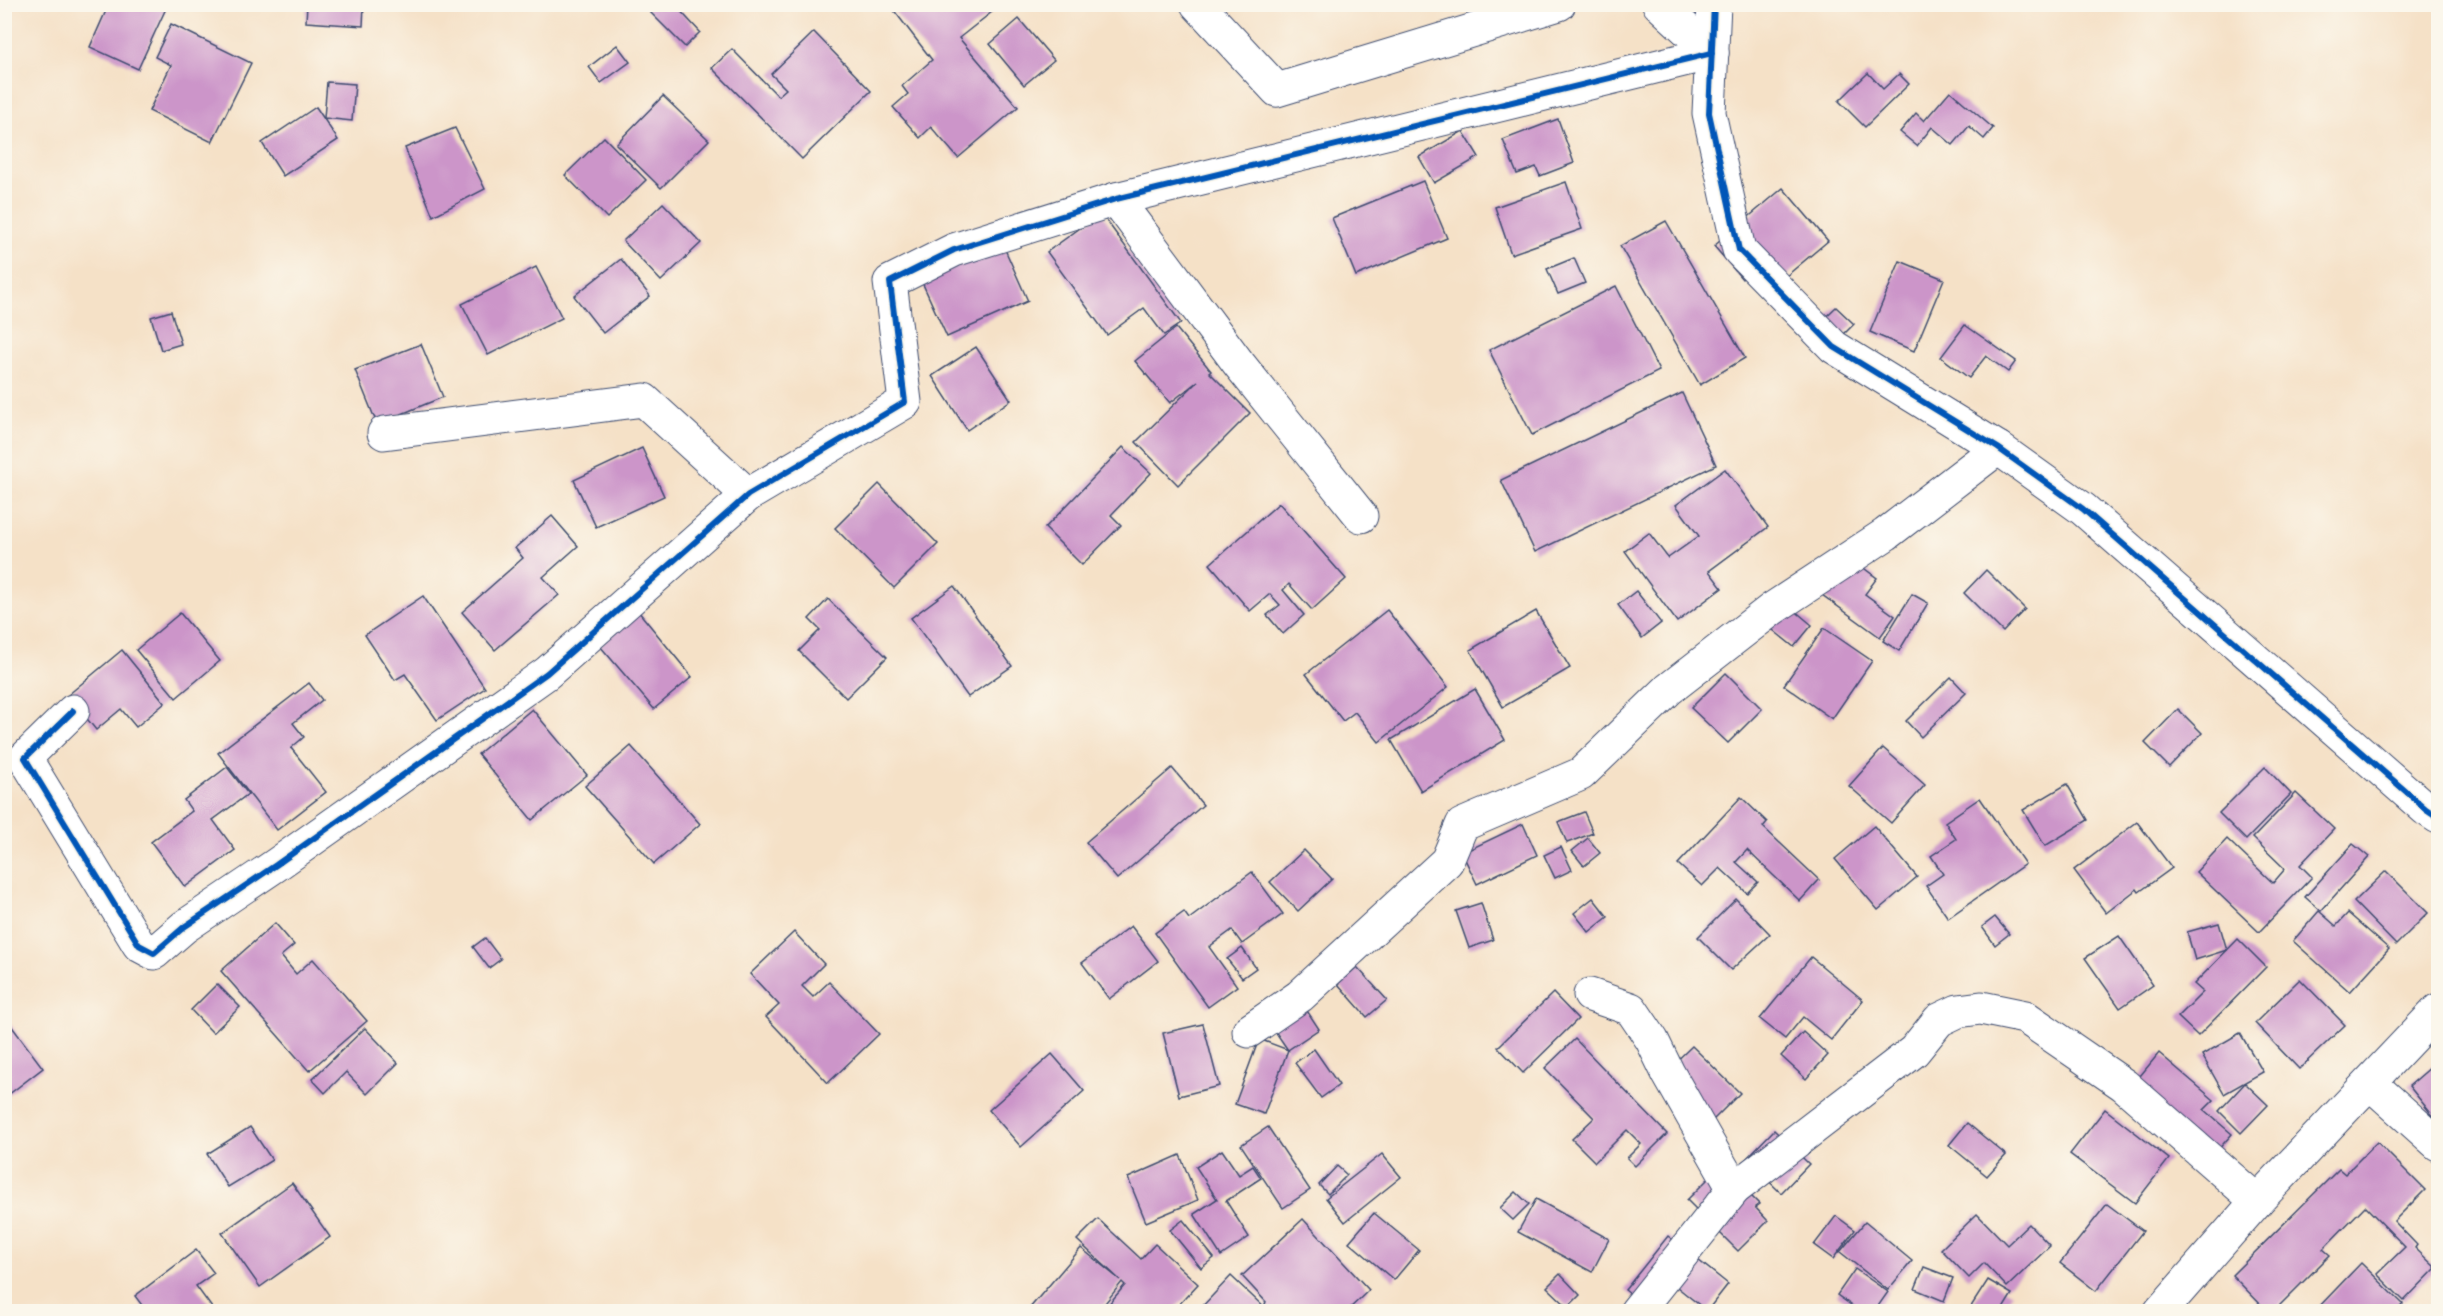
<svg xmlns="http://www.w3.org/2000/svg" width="2443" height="1316" font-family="'IM FELL English',serif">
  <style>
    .building { fill: #cc95c9 }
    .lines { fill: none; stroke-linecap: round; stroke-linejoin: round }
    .minor-casing { stroke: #3c4a6e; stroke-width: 35 }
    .major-casing { stroke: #3c4a6e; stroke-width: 35 }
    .minor { stroke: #fff; stroke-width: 33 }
    .major { stroke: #fff; stroke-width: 33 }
    .cycleway-casing { stroke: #fbf7ec; stroke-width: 10 }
    .cycleway { stroke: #0057b8; stroke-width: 6 }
  </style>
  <rect width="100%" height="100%" fill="#fbf7ec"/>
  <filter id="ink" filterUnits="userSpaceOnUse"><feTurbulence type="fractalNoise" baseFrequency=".0167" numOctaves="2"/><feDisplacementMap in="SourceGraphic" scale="12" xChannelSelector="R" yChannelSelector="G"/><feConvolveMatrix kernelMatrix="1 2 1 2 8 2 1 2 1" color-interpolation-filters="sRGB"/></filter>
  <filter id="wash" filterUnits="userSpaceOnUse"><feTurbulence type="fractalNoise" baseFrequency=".008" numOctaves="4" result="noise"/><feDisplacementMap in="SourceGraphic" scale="24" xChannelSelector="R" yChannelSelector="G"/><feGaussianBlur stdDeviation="1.35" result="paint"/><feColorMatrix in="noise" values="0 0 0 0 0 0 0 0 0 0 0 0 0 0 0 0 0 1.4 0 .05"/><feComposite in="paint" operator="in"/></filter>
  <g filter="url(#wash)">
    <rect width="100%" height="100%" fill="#f5e1c7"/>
    <g id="blocks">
      <g class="building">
        <polygon points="109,4 168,4 138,69 90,47"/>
        <polygon points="307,4 364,4 363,26 306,22"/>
        <polygon points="642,4 674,4 700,32 685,47"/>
        <polygon points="889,4 1002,4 959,38 1018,107 958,158 931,127 920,138 893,107 908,94 902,86 932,60"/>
        <polygon points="1019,19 1054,60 1024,85 990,44"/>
        <polygon points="171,24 251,63 212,142 149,111 171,65 155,57"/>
        <polygon points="814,32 871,91 802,159 712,68 732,49 778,96 786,89 771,74"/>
        <polygon points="617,45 630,62 601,83 589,67"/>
        <polygon points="1868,73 1883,89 1899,74 1909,84 1865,127 1839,101"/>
        <polygon points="327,82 355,84 352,121 324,118"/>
        <polygon points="1950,91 1993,128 1984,139 1969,126 1953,145 1932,127 1917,146 1900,132 1916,113 1924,121"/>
        <polygon points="663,96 709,140 661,188 616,144"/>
        <polygon points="316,107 338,140 283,176 262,143"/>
        <polygon points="1558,119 1574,163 1540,176 1536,167 1517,174 1503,140"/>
        <polygon points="455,128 485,189 433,216 405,148"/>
        <polygon points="1463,131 1479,157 1434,183 1419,157"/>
        <polygon points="604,137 646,180 607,218 565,175"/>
        <polygon points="1423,181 1447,238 1356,276 1332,218"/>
        <polygon points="1566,182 1582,229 1511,254 1495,207"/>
        <polygon points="1783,188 1828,241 1772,288 1755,267 1742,279 1714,246"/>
        <polygon points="663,203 701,243 661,281 623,241"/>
        <polygon points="1101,213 1181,323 1164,335 1144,308 1107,335 1047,252"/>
        <polygon points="1666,221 1745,358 1700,385 1620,246"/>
        <polygon points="1003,245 1028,301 947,337 922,282"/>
        <polygon points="1574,258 1585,283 1558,294 1547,269"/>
        <polygon points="621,259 650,296 603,333 574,296"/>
        <polygon points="1900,261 1944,279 1914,351 1870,332"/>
        <polygon points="536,267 562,318 488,355 462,304"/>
        <polygon points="1616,286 1659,371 1532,435 1489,350"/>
        <polygon points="1836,307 1854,324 1827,351 1809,333"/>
        <polygon points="171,311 181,344 161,350 151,317"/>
        <polygon points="1965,325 2016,361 2008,372 1986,356 1969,378 1941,357"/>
        <polygon points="1176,328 1211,371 1209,372 1250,413 1178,485 1136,442 1198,381 1170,403 1135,361"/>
        <polygon points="421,344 443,397 377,424 355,370"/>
        <polygon points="976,347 1011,400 967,430 932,376"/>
        <polygon points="1682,393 1716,465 1535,552 1501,480"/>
        <polygon points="1123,447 1151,473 1111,515 1121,525 1082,565 1045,528"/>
        <polygon points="642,448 664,496 596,527 574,480"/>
        <polygon points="1725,469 1768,527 1709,571 1722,588 1677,622 1625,551 1649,533 1668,558 1699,536 1676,505"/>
        <polygon points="879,484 938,544 894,588 835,528"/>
        <polygon points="1279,503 1346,579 1312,610 1289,584 1283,590 1304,615 1283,634 1267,615 1280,605 1270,594 1250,611 1210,564"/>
        <polygon points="552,516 578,546 543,577 559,595 495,650 462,612 523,558 515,548"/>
        <polygon points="1846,555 1877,578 1865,594 1895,616 1880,637 1818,592"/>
        <polygon points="1986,570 2025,609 2003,632 1964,593"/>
        <polygon points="954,586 1012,666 968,697 911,618"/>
        <polygon points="1636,591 1661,623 1642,638 1618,605"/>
        <polygon points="1912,594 1928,603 1899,651 1883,641"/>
        <polygon points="423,596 485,688 437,720 405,674 395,680 365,635"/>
        <polygon points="828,599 887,657 846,698 799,651 820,630 809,619"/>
        <polygon points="1781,599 1812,625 1794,647 1763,622"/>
        <polygon points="1387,610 1448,687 1379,742 1355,712 1343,721 1306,674"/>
        <polygon points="638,611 692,677 654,709 600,646"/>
        <polygon points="1536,611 1570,668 1503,707 1470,650"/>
        <polygon points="180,613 220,661 176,698 136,650"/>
        <polygon points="1824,628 1872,661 1832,719 1784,685"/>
        <polygon points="122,650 165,703 136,727 121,709 96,730 68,695"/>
        <polygon points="1726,673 1762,709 1728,743 1691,708"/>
        <polygon points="1951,677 1966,693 1921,737 1906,721"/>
        <polygon points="309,683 322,700 293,723 304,737 291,748 326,792 277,830 218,753"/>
        <polygon points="1475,689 1505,740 1421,791 1391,740"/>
        <polygon points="532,709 587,775 532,820 478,754"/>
        <polygon points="2178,709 2202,733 2169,767 2145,743"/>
        <polygon points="631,746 700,824 654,864 585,786"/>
        <polygon points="1883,748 1925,785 1891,823 1849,786"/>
        <polygon points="227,767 248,794 213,820 235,850 185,887 151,842 192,811 184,800"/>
        <polygon points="2265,767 2291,794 2246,840 2219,813"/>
        <polygon points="1172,768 1203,805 1117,879 1086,842"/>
        <polygon points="2067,784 2088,820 2045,846 2023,810"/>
        <polygon points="2296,793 2334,829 2300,865 2312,877 2259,932 2196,872 2227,839 2273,883 2285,869 2253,838"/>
        <polygon points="1741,797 1767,822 1763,827 1819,880 1800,901 1747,850 1736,862 1758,882 1747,893 1720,868 1702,886 1678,864"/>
        <polygon points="1980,798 2025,864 1948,918 1926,886 1943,874 1931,856 1956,839 1945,822"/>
        <polygon points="1584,812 1593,833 1567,843 1558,822"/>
        <polygon points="2137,822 2172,868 2139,892 2137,889 2106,913 2074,870"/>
        <polygon points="1523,824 1537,855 1477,884 1462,853"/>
        <polygon points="1874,826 1917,877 1878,910 1835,859"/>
        <polygon points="1588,838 1600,853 1584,866 1572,851"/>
        <polygon points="2353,844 2369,857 2321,911 2305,897"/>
        <polygon points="1561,847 1572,870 1555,878 1544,855"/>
        <polygon points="1304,850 1332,879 1298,911 1270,882"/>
        <polygon points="2386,871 2428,913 2396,945 2354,902"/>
        <polygon points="1252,872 1283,914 1242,944 1232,930 1209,947 1237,986 1208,1007 1155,933 1184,912 1189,919"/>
        <polygon points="1593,898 1608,917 1589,932 1574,913"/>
        <polygon points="1736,899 1770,934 1731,970 1698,937"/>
        <polygon points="1481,903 1493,940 1469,948 1456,911"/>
        <polygon points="2319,911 2336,926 2348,913 2389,949 2350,992 2293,941"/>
        <polygon points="1995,917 2009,934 1995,945 1982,927"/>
        <polygon points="275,923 294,945 281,956 296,974 313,959 367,1021 309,1071 221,971"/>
        <polygon points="2219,923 2227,950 2195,960 2187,932"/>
        <polygon points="1131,926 1158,961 1109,999 1082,963"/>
        <polygon points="794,932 824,964 802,986 813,997 829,982 879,1034 828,1083 766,1017 779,1005 750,974"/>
        <polygon points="2119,936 2153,985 2120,1008 2085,958"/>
        <polygon points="485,938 501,959 489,968 473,947"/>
        <polygon points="2238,939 2266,967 2198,1036 2178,1017 2203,992 2194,984"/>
        <polygon points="1242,948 1256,968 1242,978 1227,959"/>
        <polygon points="1811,957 1863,1000 1831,1040 1803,1017 1785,1039 1760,1019"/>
        <polygon points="1357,967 1387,1000 1367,1017 1338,984"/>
        <polygon points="2300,979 2345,1025 2299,1069 2255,1023"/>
        <polygon points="217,984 240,1007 213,1033 191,1010"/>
        <polygon points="1553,993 1578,1019 1523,1073 1498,1047"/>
        <polygon points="1296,994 1319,1029 1288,1050 1264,1114 1235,1104 1259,1039 1288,1050 1264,1015"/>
        <polygon points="10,1024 43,1068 4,1098 4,1028"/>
        <polygon points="1203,1024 1219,1086 1179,1096 1163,1033"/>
        <polygon points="365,1028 398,1063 367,1094 346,1072 325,1093 312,1079"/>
        <polygon points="1803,1032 1828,1055 1806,1079 1781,1056"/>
        <polygon points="2240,1033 2263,1072 2224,1094 2202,1055"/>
        <polygon points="1575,1039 1667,1134 1635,1166 1627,1158 1641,1144 1627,1130 1595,1162 1572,1139 1594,1118 1545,1068"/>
        <polygon points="1692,1046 1740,1093 1708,1125 1660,1077"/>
        <polygon points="1314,1049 1339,1085 1321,1098 1295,1063"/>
        <polygon points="2159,1053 2214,1100 2204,1110 2232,1134 2207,1162 2126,1093"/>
        <polygon points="1052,1054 1084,1091 1021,1147 989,1110"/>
        <polygon points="2438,1061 2438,1122 2409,1086"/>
        <polygon points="2245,1083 2268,1105 2241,1133 2219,1111"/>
        <polygon points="2105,1109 2169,1159 2135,1203 2070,1154"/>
        <polygon points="1967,1123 2006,1155 1987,1176 1949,1145"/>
        <polygon points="250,1127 272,1160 228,1187 207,1154"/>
        <polygon points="1268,1127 1310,1190 1283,1208 1241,1145"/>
        <polygon points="1774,1130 1809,1164 1781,1193 1746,1159"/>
        <polygon points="2377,1142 2425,1190 2394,1221 2417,1245 2415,1248 2436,1268 2404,1301 2377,1274 2405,1247 2365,1206 2323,1249 2330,1255 2273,1312 2268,1312 2232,1275 2339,1169 2345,1174"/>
        <polygon points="1222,1150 1239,1175 1253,1166 1261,1178 1226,1201 1249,1237 1221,1256 1194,1214 1217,1199 1196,1167"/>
        <polygon points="1382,1154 1401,1177 1345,1222 1326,1198"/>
        <polygon points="1180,1155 1198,1200 1146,1222 1128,1178"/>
        <polygon points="1337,1166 1347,1175 1328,1194 1319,1185"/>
        <polygon points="1721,1166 1759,1204 1755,1207 1768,1221 1738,1251 1687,1200"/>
        <polygon points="292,1183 330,1237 260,1287 222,1233"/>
        <polygon points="1516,1192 1529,1204 1513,1220 1500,1208"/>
        <polygon points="1536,1199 1609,1239 1592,1272 1518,1232"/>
        <polygon points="2107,1204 2143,1231 2096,1291 2060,1263"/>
        <polygon points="1374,1213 1419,1250 1394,1280 1349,1242"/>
        <polygon points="1977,1214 2007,1245 2029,1224 2050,1246 2007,1287 1984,1263 1969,1278 1941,1249"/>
        <polygon points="1836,1216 1855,1230 1833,1259 1814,1245"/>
        <polygon points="1098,1219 1141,1259 1155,1244 1198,1284 1172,1312 1102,1312 1125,1285 1122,1282 1098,1312 1033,1312 1029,1309 1081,1248 1120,1280 1077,1240"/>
        <polygon points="1303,1219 1369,1290 1346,1312 1272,1312 1265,1304 1266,1302 1242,1276"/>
        <polygon points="1183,1220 1214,1258 1201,1268 1170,1230"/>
        <polygon points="1865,1222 1912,1261 1888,1290 1840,1252"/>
        <polygon points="1668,1236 1728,1284 1707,1311 1672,1283 1655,1304 1664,1312 1632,1312 1640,1302 1625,1290"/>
        <polygon points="196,1250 214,1273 196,1286 215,1312 147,1312 135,1296"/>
        <polygon points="2361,1263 2403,1304 2396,1312 2314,1312"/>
        <polygon points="1924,1267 1953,1278 1944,1301 1915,1289"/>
        <polygon points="1855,1269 1888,1292 1874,1312 1861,1312 1837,1295"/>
        <polygon points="1560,1274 1580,1295 1568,1307 1547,1287"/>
        <polygon points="1231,1276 1269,1312 1197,1312"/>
        <polygon points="1988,1280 2012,1294 2001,1312 1975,1312 1970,1308"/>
      </g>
    </g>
  </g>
  <g filter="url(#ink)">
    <use href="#blocks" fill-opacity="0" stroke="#3c4a6e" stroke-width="1.5"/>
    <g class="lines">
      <defs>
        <g id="minor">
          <polyline points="1197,4 1277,90 1559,4"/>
          <polyline points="1659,4 1712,53"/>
          <polyline points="1714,4 1709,113 1739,250 1834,347 1998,448 2083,509 2426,809 2438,817"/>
          <polyline points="1116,199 1239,364 1361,516"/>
          <polyline points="384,433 644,400 748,495"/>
          <polyline points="73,711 25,758 139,945 154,953 184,927 276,865 547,673 748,495 905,402 890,282 954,250 1116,199 1712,53"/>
          <polyline points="1590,995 1631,1009 1652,1040 1668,1073 1734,1189"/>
          <polyline points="1249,1031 1300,996 1447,861 1462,825 1581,774 1669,689 1772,609 1886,534 1998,448"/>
          <polyline points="2370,1083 2438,1144"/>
          <polyline points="1636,1312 1734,1189 1914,1051 1939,1020 1958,1011 1981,1008 2025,1017 2124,1085 2257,1201"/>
        </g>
        <polyline id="major" points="2160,1312 2257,1201 2438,1010"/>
      </defs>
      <use href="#minor" class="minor-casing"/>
      <use href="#major" class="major-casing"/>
      <use href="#minor" class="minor"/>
      <use href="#major" class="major"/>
      <defs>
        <g id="cycleway">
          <polyline points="1714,4 1709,113 1739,250 1834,347 1998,448 2083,509 2426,809 2438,817"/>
          <polyline points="73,711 25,758 139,945 154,953 184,927 276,865 547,673 748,495 905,402 890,282 954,250 1116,199 1712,53"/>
        </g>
      </defs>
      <use href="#cycleway" class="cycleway-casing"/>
      <use href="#cycleway" class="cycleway"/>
    </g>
  </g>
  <rect width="2443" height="1316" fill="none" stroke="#fbf7ec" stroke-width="24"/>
</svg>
